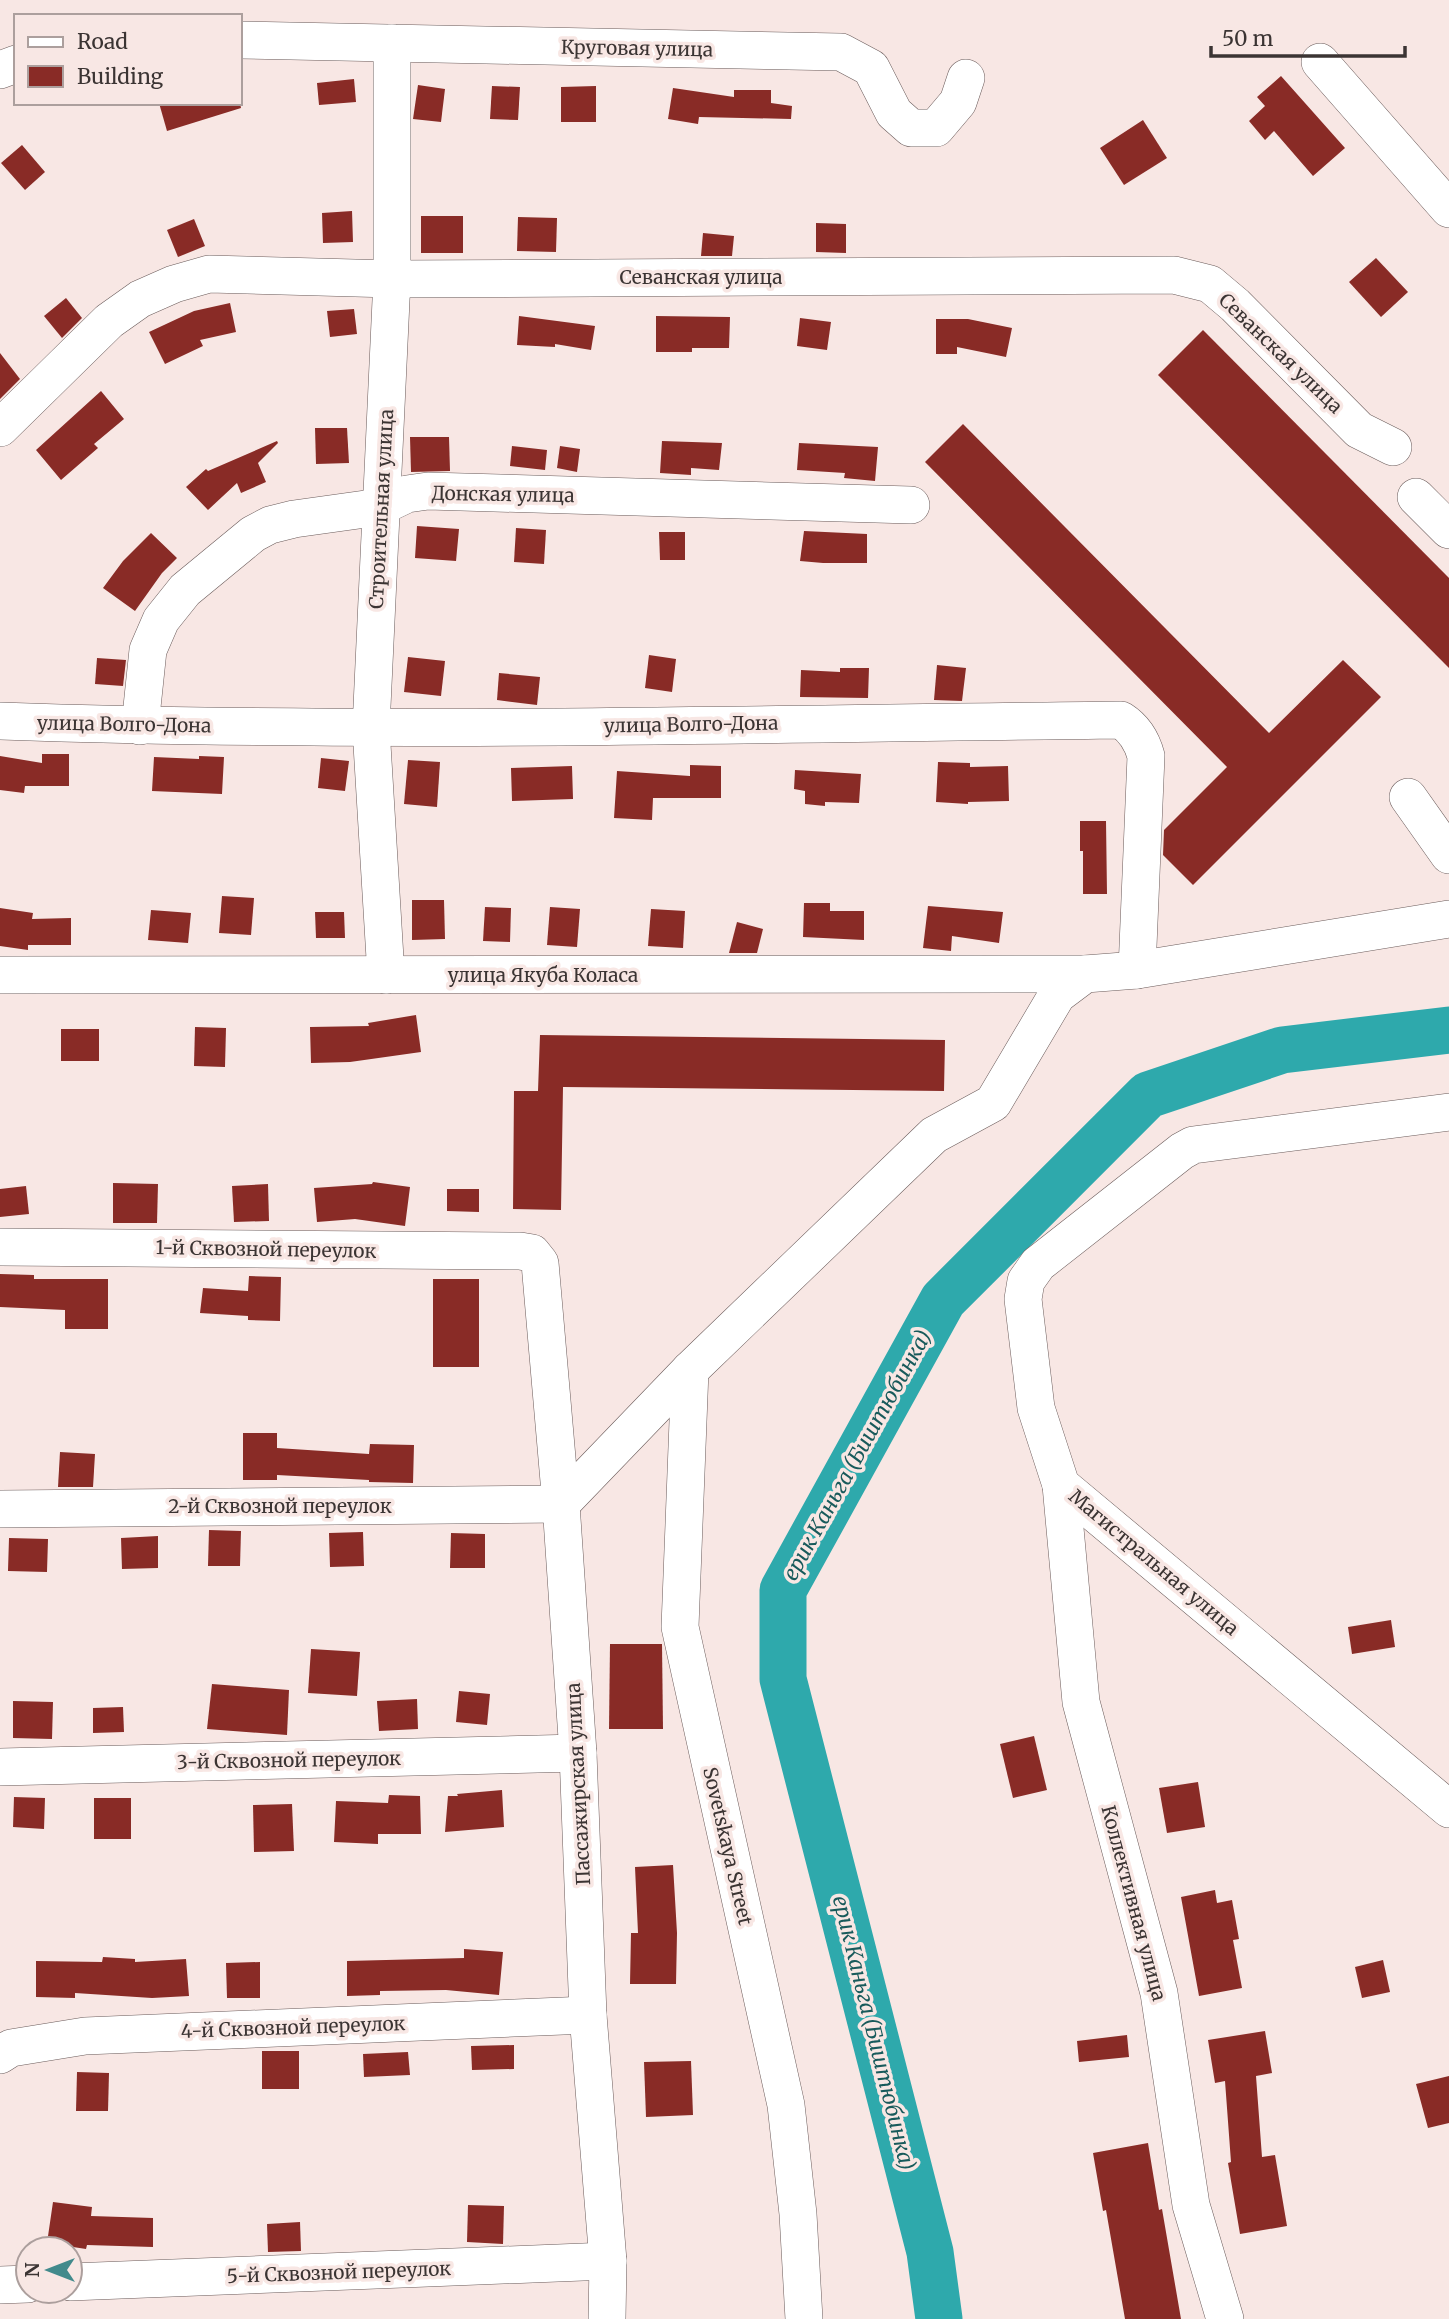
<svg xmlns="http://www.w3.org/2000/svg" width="1449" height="2319" font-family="Merriweather,serif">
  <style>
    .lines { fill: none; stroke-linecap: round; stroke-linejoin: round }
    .river { stroke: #2ea9ac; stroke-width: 47 }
    .building { fill: #892b26 }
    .minor-casing { stroke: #6b5c5b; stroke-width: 38 }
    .minor { stroke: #fff; stroke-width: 37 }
    .labels { text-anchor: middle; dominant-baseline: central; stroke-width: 7; stroke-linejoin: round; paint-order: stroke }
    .street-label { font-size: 19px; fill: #3b3433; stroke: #f8e7e4 }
    .water-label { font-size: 21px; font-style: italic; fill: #185a5b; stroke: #f8e7e4 }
  </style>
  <rect width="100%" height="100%" fill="#f8e7e4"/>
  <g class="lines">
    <polyline class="river" points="939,2319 930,2252 783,1679 783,1590 943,1300 1148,1095 1282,1050 1449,1030"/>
  </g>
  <g class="building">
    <polygon points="1281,76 1345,148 1313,176 1274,131 1265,140 1249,121 1265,106 1257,97"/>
    <polygon points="354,79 356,102 319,105 317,83"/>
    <polygon points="418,85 445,89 441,122 413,119"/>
    <polygon points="492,86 520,87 518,120 490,119"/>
    <polygon points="596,86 596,122 561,122 561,87"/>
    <polygon points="673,88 734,97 734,90 771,90 771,103 792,106 791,119 699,117 698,124 668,119"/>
    <polygon points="159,103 240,103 241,108 167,131"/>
    <polygon points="1143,120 1167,158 1124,185 1100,148"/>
    <polygon points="22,145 45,172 25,190 1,163"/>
    <polygon points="352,211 353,242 323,243 322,213"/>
    <rect x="421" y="216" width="42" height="37"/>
    <polygon points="518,217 557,218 556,252 517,251"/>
    <polygon points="194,219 205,246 178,257 167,230"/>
    <polygon points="816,223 846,224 846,253 816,252"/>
    <polygon points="703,233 734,236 732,256 701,256"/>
    <polygon points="1376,258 1408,292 1381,317 1349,282"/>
    <polygon points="66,298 82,318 62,338 44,316"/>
    <polygon points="230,303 236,332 200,340 203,346 165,364 149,332 194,311"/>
    <polygon points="354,309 357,334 330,337 327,311"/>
    <polygon points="519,316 595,326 591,350 555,344 555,347 517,345"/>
    <polygon points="656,316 730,317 729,348 692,348 692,352 656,352"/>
    <polygon points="800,318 831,322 827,350 797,346"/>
    <polygon points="936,319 968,319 1012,328 1006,357 957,347 957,354 936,354"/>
    <polygon points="1203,330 1449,578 1449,668 1158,375"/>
    <polygon points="0,353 20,379 0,399"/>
    <polygon points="101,391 124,419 94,444 98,448 61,480 36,450"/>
    <polygon points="963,424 1269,733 1343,660 1381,697 1193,885 1163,855 1164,830 1227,767 925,462"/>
    <polygon points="315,428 347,428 349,463 316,464"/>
    <polygon points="410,437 449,437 450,471 411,472"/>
    <polygon points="277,441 278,443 258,463 266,482 241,493 237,483 208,510 186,487 206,469 208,471"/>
    <polygon points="662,441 722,443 719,470 691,468 691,475 660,473"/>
    <polygon points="799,443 878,447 875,481 844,478 845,473 797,470"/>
    <polygon points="512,446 547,450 545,470 510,466"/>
    <polygon points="560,446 580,449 577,472 557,468"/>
    <polygon points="417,526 459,529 456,561 415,558"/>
    <polygon points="516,528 546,530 544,564 514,562"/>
    <polygon points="804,531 867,534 867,563 823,563 800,561"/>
    <polygon points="659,532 685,532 685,560 660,560"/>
    <polygon points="151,533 177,558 162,573 135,611 103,588 123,561"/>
    <polygon points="649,655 676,659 672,692 645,688"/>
    <polygon points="408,657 445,661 441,696 404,692"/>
    <polygon points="97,658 126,660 123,686 95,684"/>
    <polygon points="937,665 966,668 962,701 934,700"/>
    <polygon points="840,668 869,668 868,698 800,697 801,670 840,672"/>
    <polygon points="499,673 540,677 537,705 497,700"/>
    <polygon points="42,754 69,754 69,786 25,786 24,793 0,790 0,756 42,763"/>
    <polygon points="199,756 224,757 222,794 152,791 154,757 199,759"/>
    <polygon points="321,758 349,761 345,791 318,788"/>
    <polygon points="408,760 440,762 437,807 404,804"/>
    <polygon points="938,762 970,763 970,767 1008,766 1009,801 968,802 968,804 936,802"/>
    <polygon points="690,765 721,766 721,798 653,798 652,820 614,818 617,771 690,776"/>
    <polygon points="572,766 573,799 512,801 511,768"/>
    <polygon points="795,770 861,774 859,803 825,802 825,806 805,804 805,791 794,789"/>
    <polygon points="1080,821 1106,821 1107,894 1083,894 1083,851 1080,851"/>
    <polygon points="222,896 254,898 251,935 219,933"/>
    <polygon points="412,900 444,900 445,939 412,940"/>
    <polygon points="804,903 830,903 830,911 864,911 864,940 803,937"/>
    <polygon points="928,906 1003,912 999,943 952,936 951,951 923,948"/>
    <polygon points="485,907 511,908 510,942 483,941"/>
    <polygon points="550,907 580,909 577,947 547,945"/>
    <polygon points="0,908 33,913 32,919 71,918 71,945 28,945 28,950 0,946"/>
    <polygon points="651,909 685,911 683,948 648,946"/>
    <polygon points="151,910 191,913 188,943 148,940"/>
    <polygon points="315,912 344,912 345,938 316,938"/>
    <polygon points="737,922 763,929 757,953 729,953"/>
    <polygon points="416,1015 421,1052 350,1062 311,1063 310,1027 369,1026 368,1023"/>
    <polygon points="195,1027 226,1028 225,1067 194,1066"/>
    <rect x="61" y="1029" width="38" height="32"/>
    <polygon points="540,1035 945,1040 944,1091 563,1087 561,1210 513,1209 514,1091 538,1091"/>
    <polygon points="373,1182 410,1187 405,1226 355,1219 317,1222 314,1188 372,1184"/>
    <polygon points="113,1183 158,1184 157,1223 113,1223"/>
    <polygon points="268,1184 269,1221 234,1222 232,1186"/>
    <polygon points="26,1186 29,1214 0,1217 0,1189"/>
    <polygon points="447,1189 479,1189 479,1212 447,1211"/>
    <polygon points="0,1274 34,1275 34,1279 108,1279 108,1329 65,1329 65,1310 0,1307"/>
    <polygon points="249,1276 281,1277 280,1321 248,1320 248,1316 200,1313 203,1288 248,1291"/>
    <rect x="433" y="1279" width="46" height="88"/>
    <polygon points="243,1433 277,1433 277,1448 369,1454 370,1444 414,1445 413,1483 369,1482 369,1480 277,1475 277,1480 243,1480"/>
    <polygon points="60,1452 95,1454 93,1487 58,1487"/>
    <polygon points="209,1530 241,1531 240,1566 208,1566"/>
    <polygon points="363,1532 364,1566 330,1567 329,1533"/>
    <polygon points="451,1533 485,1534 485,1568 450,1568"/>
    <polygon points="158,1536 158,1568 122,1569 121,1538"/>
    <polygon points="9,1538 48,1539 47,1572 8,1571"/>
    <polygon points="1391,1620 1395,1647 1352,1654 1348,1627"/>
    <polygon points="610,1644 662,1644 663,1729 609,1729"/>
    <polygon points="311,1649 360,1652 357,1696 308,1693"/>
    <polygon points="212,1684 289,1690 287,1735 207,1729"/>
    <polygon points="459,1691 490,1694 487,1725 456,1722"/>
    <polygon points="417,1699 418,1729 379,1731 377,1701"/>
    <polygon points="13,1701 53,1702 52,1739 13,1738"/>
    <polygon points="123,1707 124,1732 93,1733 93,1708"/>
    <polygon points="1034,1736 1047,1790 1013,1798 1000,1744"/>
    <polygon points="1198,1782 1205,1827 1167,1833 1159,1788"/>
    <polygon points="502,1790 504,1827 445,1832 448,1796 458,1796 457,1794"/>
    <polygon points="389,1795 420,1796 421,1834 378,1834 378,1844 334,1842 336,1801 388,1803"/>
    <polygon points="14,1797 45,1798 44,1829 13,1827"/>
    <rect x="94" y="1798" width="37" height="41"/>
    <polygon points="292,1804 294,1851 254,1852 253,1805"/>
    <polygon points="673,1865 677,1933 676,1984 630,1984 631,1933 638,1933 635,1867"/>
    <polygon points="1215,1890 1217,1903 1232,1900 1239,1939 1233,1940 1242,1988 1199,1996 1181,1897"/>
    <polygon points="464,1949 503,1952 499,1995 446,1990 380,1991 380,1995 347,1996 347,1961 464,1958"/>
    <polygon points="103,1957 135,1959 135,1962 186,1959 189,1996 152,1998 75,1993 75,1998 36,1997 36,1961 102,1962"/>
    <polygon points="1383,1960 1390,1992 1362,1998 1355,1967"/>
    <polygon points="260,1962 260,1998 227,1998 226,1963"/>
    <polygon points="1265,2031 1272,2073 1256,2076 1262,2157 1275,2155 1287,2226 1240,2234 1228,2163 1231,2162 1225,2081 1215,2083 1208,2040"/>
    <polygon points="1127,2035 1129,2057 1079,2062 1077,2041"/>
    <polygon points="514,2045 514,2069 472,2070 471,2046"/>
    <rect x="262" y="2051" width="37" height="38"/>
    <polygon points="408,2052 410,2075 364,2077 363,2054"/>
    <polygon points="691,2061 693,2115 646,2117 644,2062"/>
    <polygon points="77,2072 109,2073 108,2111 76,2111"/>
    <polygon points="1449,2076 1449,2123 1428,2128 1416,2084"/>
    <polygon points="1148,2143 1159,2210 1162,2209 1181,2319 1125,2319 1106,2210 1103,2211 1093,2153"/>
    <polygon points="53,2202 92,2207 91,2216 153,2218 153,2247 87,2245 86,2249 47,2243"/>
    <polygon points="468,2205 504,2206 503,2244 467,2242"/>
    <polygon points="300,2222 301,2251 268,2252 267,2224"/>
  </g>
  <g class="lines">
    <defs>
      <g id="minor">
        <polyline points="240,40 841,52 871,68 894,113 911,128 936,128 958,102 966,78"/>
        <polyline points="1320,62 1449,209"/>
        <polyline points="0,70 16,64"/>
        <polyline points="0,428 109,321 140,299 174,284 209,274 392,279 1174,275 1210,284 1235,305 1359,430 1393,447"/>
        <polyline points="1416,497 1449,530"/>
        <path d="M0,721C374,734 748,724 1121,720C1135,729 1142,741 1146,756L1137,970"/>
        <polyline points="140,726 148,650 161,620 185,590 253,534 270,525 294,519 380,507 407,494 428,491 911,505"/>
        <polyline points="1408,797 1449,855"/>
        <polyline points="0,975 1085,974"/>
        <polyline points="386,975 371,728 392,279 392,43"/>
        <polyline points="1449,1112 1193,1145 1182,1151 1038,1264 1026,1281 1023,1299 1036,1408 1061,1485 1449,1809"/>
        <polyline points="0,1247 520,1251 532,1253 540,1263 561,1504 578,1753 588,2015 608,2261 607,2319"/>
        <polyline points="690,1370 680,1627 786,2105 798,2214 804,2319"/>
        <polyline points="1061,1485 1081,1702 1159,1993 1191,2205 1225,2319"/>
        <polyline points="0,1509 561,1504 690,1370 934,1135 993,1103 1057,995 1085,974 1137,970 1449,919"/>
        <polyline points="0,1767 578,1753"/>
        <polyline points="0,2055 11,2048 85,2036 588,2015"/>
        <polyline points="70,2282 608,2261"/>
        <polyline points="0,2285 28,2284"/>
      </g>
    </defs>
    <use href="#minor" class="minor-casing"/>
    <use href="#minor" class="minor"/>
  </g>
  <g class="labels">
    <g class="street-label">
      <text transform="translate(637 48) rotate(1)">Круговая улица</text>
      <text x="701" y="277">Севанская улица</text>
      <text transform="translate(1281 353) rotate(44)">Севанская улица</text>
      <text transform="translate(503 494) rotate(1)">Донская улица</text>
      <text transform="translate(381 509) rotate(-87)">Строительная улица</text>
      <text transform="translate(124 724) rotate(1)">улица Волго-Дона</text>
      <text transform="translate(691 724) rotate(-1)">улица Волго-Дона</text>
      <text x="543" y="975">улица Якуба Коласа</text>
      <text transform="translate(266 1249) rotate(1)">1-й Сквозной переулок</text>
      <text x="280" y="1506">2-й Сквозной переулок</text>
      <text transform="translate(1154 1562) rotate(40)">Магистральная улица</text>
      <text transform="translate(289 1760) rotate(-1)">3-й Сквозной переулок</text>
      <text transform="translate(578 1784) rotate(-93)">Пассажирская улица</text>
      <text transform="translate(728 1846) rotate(77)">Sovetskaya Street</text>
      <text transform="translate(1134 1903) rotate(75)">Коллективная улица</text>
      <text transform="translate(293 2027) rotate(-2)">4-й Сквозной переулок</text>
      <text transform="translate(339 2272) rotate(-2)">5-й Сквозной переулок</text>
    </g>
    <g class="water-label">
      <text transform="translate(857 1455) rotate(-61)">ерик Каньга (Биштюбинка)</text>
      <text transform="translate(874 2033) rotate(76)">ерик Каньга (Биштюбинка)</text>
    </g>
  </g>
  <rect x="14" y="14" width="228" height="91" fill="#f8e7e4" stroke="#ac9f9d" stroke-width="2"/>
  <rect x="28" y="37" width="35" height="10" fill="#ffffff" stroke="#ac9f9d" stroke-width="2"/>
  <text x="77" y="49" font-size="21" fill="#3b3433">Road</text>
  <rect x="28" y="66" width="35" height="21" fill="#892b26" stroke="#ac9f9d" stroke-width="2"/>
  <text x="77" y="84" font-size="21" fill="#3b3433">Building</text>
  <g transform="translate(49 2270) rotate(270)"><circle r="33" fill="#f8e7e4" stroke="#ac9f9d" stroke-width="2"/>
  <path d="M0-5L12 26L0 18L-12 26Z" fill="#428a8c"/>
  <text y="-10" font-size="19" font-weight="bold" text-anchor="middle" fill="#3b3433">N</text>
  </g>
  <path d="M1211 46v10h194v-10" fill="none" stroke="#3b3433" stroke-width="3.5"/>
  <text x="1222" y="46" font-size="21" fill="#3b3433" stroke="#f8e7e4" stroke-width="5" paint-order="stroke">50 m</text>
</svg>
